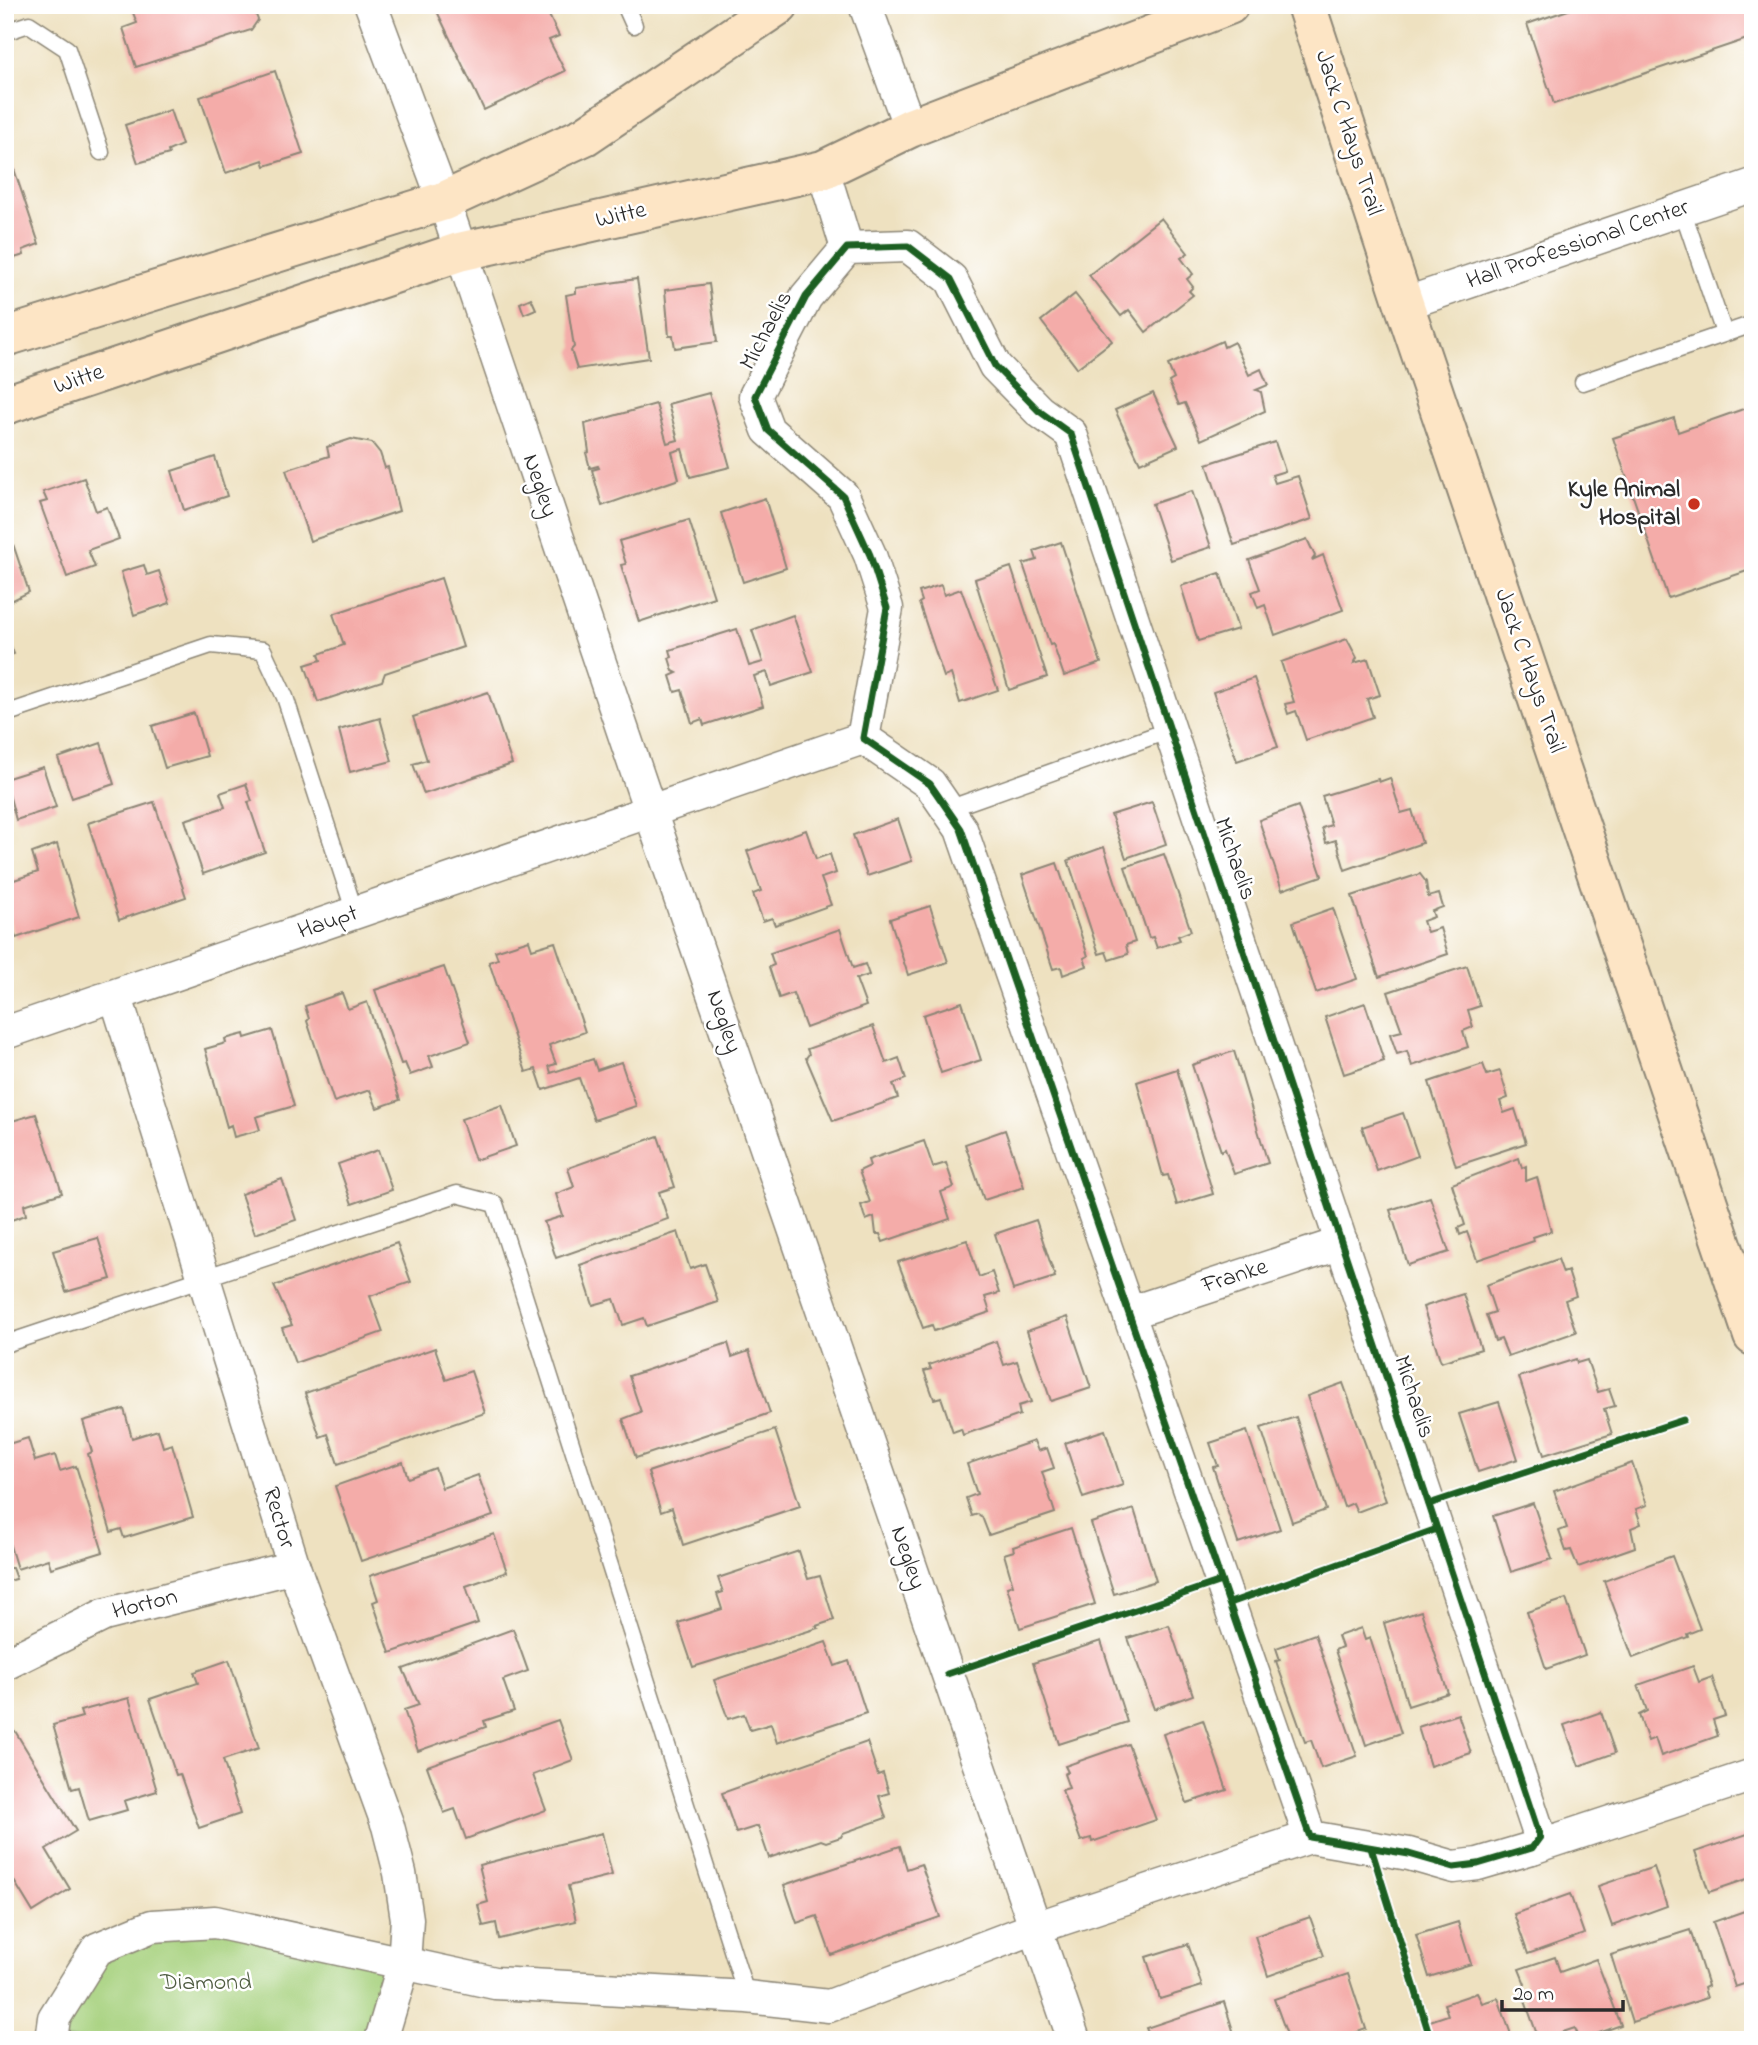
<svg xmlns="http://www.w3.org/2000/svg" width="1758" height="2045" font-family="'Indie Flower',sans-serif">
  <style>
    .green { fill: #a5d07c; stroke: #687e54; stroke-width: 2 }
    .building { fill: #f4aca9 }
    .lines { fill: none; stroke-linecap: round; stroke-linejoin: round }
    .lane-casing { stroke: #8c8676; stroke-width: 19 }
    .street-casing { stroke: #8c8676; stroke-width: 35 }
    .secondary-casing { stroke: #8c8676; stroke-width: 42 }
    .lane { stroke: #fff; stroke-width: 16 }
    .street { stroke: #fff; stroke-width: 32 }
    .secondary { stroke: #fde5c5; stroke-width: 38 }
    .cycleway-casing { stroke: #fff; stroke-width: 11 }
    .cycleway { stroke: #1b5e20; stroke-width: 7 }
    .poi-dot { fill: #c8321e; stroke: #fff; stroke-width: 2.5 }
    .labels { text-anchor: middle; dominant-baseline: central; stroke-width: 5; stroke-linejoin: round; paint-order: stroke }
    .street-label { font-size: 24px; fill: #2b2b2b; stroke: #fff }
    .poi-label { font-size: 24px; font-weight: bold; fill: #2b2b2b; stroke: #fff; text-anchor: end }
    .park-label { font-size: 24px; fill: #505d43; stroke: #fff }
  </style>
  <rect width="100%" height="100%" fill="#fff"/>
  <filter id="ink" filterUnits="userSpaceOnUse"><feTurbulence type="fractalNoise" baseFrequency=".0143" numOctaves="2"/><feDisplacementMap in="SourceGraphic" scale="14" xChannelSelector="R" yChannelSelector="G"/><feConvolveMatrix kernelMatrix="1 2 1 2 8 2 1 2 1" color-interpolation-filters="sRGB"/></filter>
  <filter id="wash" filterUnits="userSpaceOnUse"><feTurbulence type="fractalNoise" baseFrequency=".00686" numOctaves="4" result="noise"/><feDisplacementMap in="SourceGraphic" scale="28" xChannelSelector="R" yChannelSelector="G"/><feGaussianBlur stdDeviation="1.57" result="paint"/><feColorMatrix in="noise" values="0 0 0 0 0 0 0 0 0 0 0 0 0 0 0 0 0 1.4 0 .05"/><feComposite in="paint" operator="in"/></filter>
  <g filter="url(#wash)">
    <rect width="100%" height="100%" fill="#eee1c0"/>
    <polygon class="green" points="217,1925 399,1966 377,2040 55,2040 101,1952"/>
    <g id="blocks">
      <g class="building">
        <polygon points="130,5 252,5 258,20 251,30 136,67 123,28 137,23"/>
        <polygon points="434,5 544,5 559,36 549,40 565,71 484,110"/>
        <polygon points="1583,5 1753,5 1753,37 1554,104 1527,24"/>
        <polygon points="275,71 303,154 265,166 263,160 226,173 200,97"/>
        <polygon points="170,110 182,145 168,151 169,154 138,163 125,125"/>
        <polygon points="9,154 39,244 23,250 24,255 5,261 5,156"/>
        <polygon points="1161,218 1188,253 1181,258 1193,274 1187,279 1193,287 1189,291 1193,295 1146,332 1129,310 1121,316 1089,275"/>
        <polygon points="637,279 649,358 577,369 571,350 574,347 566,295 576,293 576,288"/>
        <polygon points="709,284 717,342 675,348 673,336 669,336 665,290"/>
        <polygon points="1075,294 1112,341 1077,368 1041,321"/>
        <polygon points="531,298 536,309 524,314 520,303"/>
        <polygon points="1222,341 1224,347 1234,342 1249,375 1261,369 1268,385 1256,390 1261,392 1265,411 1201,440 1185,403 1179,405 1169,382 1174,379 1168,365"/>
        <polygon points="709,393 730,467 690,477 682,449 672,452 679,479 602,506 592,470 599,468 598,466 590,468 586,453 589,452 585,424 656,404 667,443 678,440 668,404"/>
        <polygon points="1153,393 1178,446 1140,463 1115,410"/>
        <polygon points="1752,406 1753,569 1668,598 1613,438 1674,418 1678,432"/>
        <polygon points="351,439 372,443 380,453 385,468 388,467 399,511 310,541 286,470 329,456 327,447"/>
        <polygon points="1275,442 1285,471 1272,475 1275,483 1298,476 1312,519 1234,545 1207,464"/>
        <polygon points="215,457 227,496 184,510 172,471"/>
        <polygon points="84,478 96,511 107,507 119,539 88,550 95,567 67,577 40,503 47,501 43,492"/>
        <polygon points="1192,491 1211,547 1171,560 1152,504"/>
        <polygon points="765,498 786,568 743,582 721,513"/>
        <polygon points="689,520 714,597 639,622 621,565 626,564 619,541"/>
        <polygon points="6,523 29,592 5,604 5,523"/>
        <polygon points="1307,539 1315,556 1312,560 1323,555 1343,610 1275,635 1265,605 1258,608 1252,592 1260,589 1249,560"/>
        <polygon points="1061,542 1101,663 1064,676 1053,644 1050,645 1023,564 1037,560 1034,551"/>
        <polygon points="144,565 147,575 159,571 170,603 134,615 121,572"/>
        <polygon points="1011,567 1047,677 1009,690 975,579"/>
        <polygon points="1220,573 1238,629 1198,641 1181,586"/>
        <polygon points="441,578 463,647 385,673 382,681 318,702 305,665 321,660 319,654 344,645 333,614"/>
        <polygon points="941,585 944,595 961,589 998,690 960,703 951,674 944,677 919,603 922,601 919,592"/>
        <polygon points="793,615 813,672 771,686 767,672 754,676 763,706 704,725 702,719 692,723 682,690 675,692 670,676 677,673 673,671 669,658 672,657 670,650 737,629 749,666 763,662 752,630"/>
        <polygon points="5,630 14,654 5,657"/>
        <polygon points="1347,639 1357,658 1354,663 1368,659 1380,695 1367,699 1373,717 1306,740 1296,711 1288,714 1285,704 1294,702 1281,662"/>
        <polygon points="1254,678 1278,747 1237,761 1213,692"/>
        <polygon points="488,692 512,764 424,794 413,764 427,760 413,717"/>
        <polygon points="194,713 207,756 165,768 152,726"/>
        <polygon points="380,718 392,761 350,772 339,730"/>
        <polygon points="101,743 114,784 72,798 58,758"/>
        <polygon points="43,767 56,807 16,820 5,779"/>
        <polygon points="1390,778 1401,813 1412,810 1422,843 1345,870 1336,840 1326,843 1322,828 1331,825 1322,796 1378,779 1379,782"/>
        <polygon points="246,784 252,801 248,802 265,852 203,874 185,820 225,807 220,793"/>
        <polygon points="154,802 186,897 119,920 88,823"/>
        <polygon points="1152,802 1166,844 1126,858 1111,815"/>
        <polygon points="1298,806 1322,876 1282,890 1259,820"/>
        <polygon points="898,819 912,861 867,876 853,835"/>
        <polygon points="806,830 816,859 830,854 836,873 821,878 831,905 775,925 772,918 763,921 753,894 761,891 747,851"/>
        <polygon points="57,844 79,917 16,938 5,908 5,883 38,872 32,853"/>
        <polygon points="1104,847 1135,942 1126,945 1128,954 1109,960 1106,952 1099,954 1068,860"/>
        <polygon points="1164,854 1191,931 1178,936 1180,940 1157,948 1153,937 1149,938 1125,867"/>
        <polygon points="1057,863 1088,956 1084,958 1087,966 1063,975 1061,967 1053,969 1022,875"/>
        <polygon points="1420,874 1426,882 1428,897 1439,894 1443,907 1432,911 1434,917 1423,921 1427,932 1440,928 1448,954 1379,977 1352,896"/>
        <polygon points="930,906 948,962 908,975 890,919"/>
        <polygon points="1333,908 1357,979 1316,993 1293,922"/>
        <polygon points="840,929 853,968 865,964 869,975 856,979 866,1006 806,1028 793,993 779,998 769,967 774,965 770,953"/>
        <polygon points="529,940 532,949 555,942 585,1032 549,1045 556,1064 549,1066 551,1073 593,1059 597,1070 621,1062 636,1106 594,1120 579,1078 543,1090 536,1069 526,1072 489,962 498,959 495,951"/>
        <polygon points="1467,966 1480,1006 1468,1010 1473,1027 1463,1031 1468,1047 1412,1066 1407,1051 1397,1054 1390,1034 1402,1031 1388,992"/>
        <polygon points="444,967 470,1042 429,1056 433,1067 410,1075 405,1063 401,1064 375,990"/>
        <polygon points="342,993 348,1009 367,1002 400,1100 377,1108 370,1090 334,1102 307,1021 309,1019 305,1006"/>
        <polygon points="962,1002 981,1060 941,1073 923,1015"/>
        <polygon points="1365,1003 1384,1061 1344,1074 1325,1017"/>
        <polygon points="873,1026 886,1063 899,1058 906,1079 893,1084 898,1098 833,1121 806,1058 809,1054 807,1049"/>
        <polygon points="272,1030 294,1106 256,1117 260,1130 234,1137 231,1125 227,1127 205,1049 226,1043 225,1039 244,1034 245,1038"/>
        <polygon points="1234,1051 1268,1163 1234,1174 1225,1149 1221,1151 1192,1065"/>
        <polygon points="1483,1064 1487,1075 1500,1071 1508,1098 1500,1101 1504,1113 1515,1109 1526,1143 1456,1166 1429,1082"/>
        <polygon points="1177,1069 1213,1194 1177,1205 1168,1175 1163,1176 1137,1082"/>
        <polygon points="502,1105 516,1146 475,1160 461,1119"/>
        <polygon points="1403,1113 1418,1156 1377,1171 1362,1127"/>
        <polygon points="36,1114 62,1193 24,1205 26,1215 5,1222 5,1123"/>
        <polygon points="1005,1130 1024,1187 984,1200 965,1144"/>
        <polygon points="658,1136 675,1187 659,1192 668,1219 556,1258 544,1222 563,1216 556,1194 574,1187 568,1168"/>
        <polygon points="924,1141 933,1167 946,1163 954,1187 941,1192 950,1219 883,1242 880,1234 876,1234 874,1217 866,1220 864,1215 861,1205 870,1202 859,1171 870,1166 868,1160"/>
        <polygon points="378,1150 392,1190 352,1204 338,1164"/>
        <polygon points="1519,1158 1522,1168 1526,1166 1526,1181 1537,1177 1551,1231 1533,1237 1534,1241 1477,1260 1467,1232 1460,1235 1458,1228 1465,1225 1452,1184"/>
        <polygon points="282,1179 296,1220 255,1234 241,1194"/>
        <polygon points="1430,1197 1449,1252 1408,1265 1390,1210"/>
        <polygon points="1036,1220 1055,1277 1013,1290 995,1234"/>
        <polygon points="678,1232 690,1269 705,1264 718,1302 647,1326 644,1318 623,1325 614,1299 593,1305 580,1265"/>
        <polygon points="98,1238 111,1279 66,1292 53,1251"/>
        <polygon points="967,1240 979,1277 992,1272 999,1293 985,1297 990,1312 934,1331 932,1325 923,1328 898,1262"/>
        <polygon points="397,1243 411,1282 370,1296 383,1332 295,1363 282,1328 292,1325 274,1286"/>
        <polygon points="1558,1259 1563,1273 1568,1271 1576,1296 1565,1300 1576,1332 1508,1356 1501,1339 1495,1341 1486,1315 1495,1312 1486,1285"/>
        <polygon points="1463,1294 1481,1349 1441,1362 1423,1307"/>
        <polygon points="1067,1317 1091,1388 1051,1401 1027,1331"/>
        <polygon points="996,1341 1004,1365 1017,1361 1031,1402 1018,1406 1020,1415 963,1435 961,1429 953,1432 941,1397 934,1399 924,1371 931,1369 929,1365"/>
        <polygon points="728,1343 732,1357 749,1351 770,1413 636,1458 623,1419 641,1412 629,1376"/>
        <polygon points="435,1348 446,1380 471,1371 485,1413 338,1464 328,1434 320,1437 305,1393"/>
        <polygon points="1576,1359 1577,1363 1587,1360 1598,1392 1609,1389 1615,1406 1604,1409 1612,1434 1544,1455 1519,1377"/>
        <polygon points="1343,1383 1386,1501 1357,1512 1353,1503 1344,1507 1307,1396"/>
        <polygon points="1499,1402 1518,1459 1478,1472 1459,1414"/>
        <polygon points="124,1409 132,1438 158,1430 163,1447 172,1444 193,1517 124,1538 121,1529 111,1532 88,1454 92,1452 83,1421"/>
        <polygon points="1296,1417 1326,1510 1292,1522 1261,1428"/>
        <polygon points="775,1430 800,1506 683,1545 672,1508 661,1512 648,1472"/>
        <polygon points="1105,1430 1123,1485 1083,1498 1065,1443"/>
        <polygon points="1247,1431 1280,1529 1238,1543 1213,1467 1218,1466 1210,1443"/>
        <polygon points="28,1438 35,1461 55,1455 60,1471 76,1466 103,1552 51,1568 48,1559 17,1569 5,1529 5,1445"/>
        <polygon points="1034,1441 1038,1451 1047,1448 1054,1468 1042,1472 1055,1513 989,1535 982,1517 978,1514 972,1516 966,1498 977,1494 967,1464"/>
        <polygon points="403,1462 408,1478 435,1468 442,1488 478,1475 493,1516 361,1561 335,1486"/>
        <polygon points="1632,1463 1647,1505 1636,1509 1641,1524 1631,1528 1635,1547 1578,1567 1571,1550 1566,1551 1559,1531 1567,1528 1554,1491"/>
        <polygon points="1533,1503 1552,1559 1511,1572 1493,1516"/>
        <polygon points="1134,1509 1156,1581 1114,1594 1091,1523"/>
        <polygon points="1071,1528 1095,1604 1020,1628 1007,1587 1013,1585 1004,1554 1014,1551 1013,1547"/>
        <polygon points="494,1534 507,1572 466,1586 478,1623 390,1653 373,1602 378,1600 370,1576"/>
        <polygon points="799,1551 808,1579 820,1576 834,1620 816,1626 818,1628 693,1667 678,1623 722,1609 717,1594 723,1592 718,1578"/>
        <polygon points="1672,1556 1700,1629 1687,1634 1688,1637 1633,1658 1604,1581"/>
        <polygon points="6,1562 8,1568 12,1568 16,1579 5,1582"/>
        <polygon points="1566,1599 1585,1655 1546,1669 1527,1612"/>
        <polygon points="1421,1611 1448,1693 1408,1706 1384,1623"/>
        <polygon points="1169,1625 1193,1695 1154,1709 1128,1638"/>
        <polygon points="1361,1628 1365,1640 1370,1638 1401,1733 1366,1745 1335,1650 1342,1647 1338,1636"/>
        <polygon points="513,1629 528,1671 503,1680 514,1711 484,1721 486,1727 418,1751 404,1710 419,1705 403,1669"/>
        <polygon points="1315,1634 1357,1756 1321,1768 1311,1740 1305,1742 1276,1661 1280,1660 1276,1648"/>
        <polygon points="1101,1641 1127,1722 1059,1744 1033,1663"/>
        <polygon points="826,1642 835,1666 849,1661 866,1713 777,1743 771,1724 750,1730 744,1714 728,1719 714,1680"/>
        <polygon points="229,1660 259,1748 223,1760 240,1814 199,1828 180,1774 176,1775 150,1699 198,1683 194,1672"/>
        <polygon points="1693,1666 1699,1682 1712,1677 1725,1716 1713,1720 1718,1736 1661,1756 1655,1738 1648,1741 1639,1715 1647,1711 1638,1685"/>
        <polygon points="129,1698 157,1791 124,1801 127,1810 89,1821 79,1787 72,1789 53,1725 82,1717 80,1711"/>
        <polygon points="1601,1712 1615,1753 1579,1766 1564,1725"/>
        <polygon points="1458,1714 1471,1753 1430,1766 1418,1727"/>
        <polygon points="558,1720 573,1760 533,1775 546,1810 466,1839 455,1809 444,1813 427,1766"/>
        <polygon points="1203,1720 1227,1790 1187,1803 1163,1734"/>
        <polygon points="15,1731 76,1831 46,1849 70,1889 33,1912 5,1866 5,1737"/>
        <polygon points="867,1742 878,1775 883,1773 889,1793 879,1796 886,1818 843,1833 841,1837 826,1842 821,1840 769,1858 758,1826 736,1833 722,1793"/>
        <polygon points="1128,1744 1156,1820 1092,1842 1091,1838 1081,1841 1062,1790 1069,1788 1064,1774 1068,1772 1065,1766"/>
        <polygon points="602,1833 612,1875 568,1886 576,1921 499,1939 496,1923 483,1926 478,1905 488,1902 479,1865"/>
        <polygon points="1750,1833 1753,1877 1709,1892 1695,1852"/>
        <polygon points="900,1846 907,1869 921,1864 940,1917 831,1955 817,1916 797,1923 784,1885"/>
        <polygon points="1654,1867 1667,1906 1612,1926 1598,1886"/>
        <polygon points="1570,1894 1584,1934 1528,1954 1514,1914"/>
        <polygon points="1753,1908 1753,1981 1735,1987 1713,1922"/>
        <polygon points="1310,1917 1324,1956 1268,1976 1255,1936"/>
        <polygon points="1458,1922 1471,1964 1429,1977 1416,1935"/>
        <polygon points="1690,1930 1708,1986 1704,1988 1707,1998 1632,2022 1611,1955"/>
        <polygon points="1188,1944 1202,1986 1160,1999 1146,1957"/>
        <polygon points="1555,1957 1560,1972 1596,1959 1621,2025 1580,2040 1575,2028 1539,2040 1520,1987 1525,1984 1519,1969"/>
        <polygon points="1348,1974 1366,2029 1336,2040 1289,2040 1274,1999"/>
        <polygon points="1477,1993 1482,2003 1498,1998 1513,2040 1433,2040 1427,2022 1448,2015 1444,2004"/>
        <polygon points="1224,2002 1236,2040 1151,2040 1146,2028"/>
      </g>
    </g>
  </g>
  <g filter="url(#ink)">
    <use href="#blocks" fill-opacity="0" stroke="#8c8676" stroke-width="2"/>
    <g class="lines">
      <defs>
        <g id="lane">
          <polyline points="625,5 634,25"/>
          <polyline points="5,32 29,24 67,49 101,152"/>
          <polyline points="1682,209 1724,333"/>
          <polyline points="1583,382 1753,324"/>
          <polyline points="5,714 211,645 263,650 285,697 355,913"/>
          <polyline points="948,809 1170,730"/>
          <polyline points="5,1344 457,1194 495,1204 747,1997"/>
        </g>
        <g id="street">
          <polyline points="371,5 444,201 650,811 1074,2040"/>
          <polyline points="865,5 910,128"/>
          <polyline points="823,170 847,248"/>
          <polygon points="908,246 951,279 995,366 1039,411 1071,434 1540,1837 1532,1848 1478,1864 1454,1867 1409,1854 1310,1837 961,829 930,784 863,738 887,608 870,555 843,496 768,430 755,396 806,297 847,248"/>
          <polyline points="1404,304 1753,185"/>
          <polyline points="116,997 294,1567 388,1826 400,1873 407,1919 404,1963 381,2040"/>
          <polyline points="5,1033 863,738"/>
          <polyline points="1129,1313 1342,1243"/>
          <polyline points="5,1664 104,1615 294,1567"/>
          <polyline points="1532,1848 1753,1775"/>
          <polyline points="51,2040 54,2018 97,1949 152,1926 215,1922 495,1983 747,1997 829,2006 1035,1928 1310,1837"/>
        </g>
        <g id="secondary">
          <polyline points="1306,5 1404,304 1753,1336"/>
          <polyline points="5,337 444,201 585,136 779,5"/>
          <polyline points="5,405 459,252 823,170 910,128 1229,5"/>
        </g>
      </defs>
      <use href="#lane" class="lane-casing"/>
      <use href="#street" class="street-casing"/>
      <use href="#secondary" class="secondary-casing"/>
      <use href="#lane" class="lane"/>
      <use href="#street" class="street"/>
      <use href="#secondary" class="secondary"/>
      <defs>
        <g id="cycleway">
          <polygon points="908,246 951,279 995,366 1039,411 1071,434 1540,1837 1532,1848 1478,1864 1454,1867 1409,1854 1310,1837 961,829 930,784 863,738 887,608 870,555 843,496 768,430 755,396 806,297 847,248"/>
          <polyline points="1429,1504 1683,1420"/>
          <polyline points="1230,1603 1437,1529"/>
          <polyline points="947,1674 1221,1581"/>
          <polyline points="1371,1848 1431,2040"/>
        </g>
      </defs>
      <use href="#cycleway" class="cycleway-casing"/>
      <use href="#cycleway" class="cycleway"/>
    </g>
  </g>
  <circle class="poi-dot" cx="1694" cy="504" r="7"/>
  <g class="labels">
    <g class="street-label">
      <text transform="translate(1348 133) rotate(72)">Jack C Hays Trail</text>
      <text transform="translate(621 216) rotate(-13)">Witte</text>
      <text transform="translate(1578 245) rotate(-19)">Hall Professional Center</text>
      <text transform="translate(767 331) rotate(-62)">Michaelis</text>
      <text transform="translate(79 380) rotate(-19)">Witte</text>
      <text transform="translate(539 486) rotate(71)">Negley</text>
      <text transform="translate(1529 671) rotate(71)">Jack C Hays Trail</text>
      <text transform="translate(1234 859) rotate(71)">Michaelis</text>
      <text transform="translate(328 923) rotate(-19)">Haupt</text>
      <text transform="translate(723 1022) rotate(71)">Negley</text>
      <text transform="translate(1235 1277) rotate(-18)">Franke</text>
      <text transform="translate(1413 1397) rotate(72)">Michaelis</text>
      <text transform="translate(278 1518) rotate(73)">Rector</text>
      <text transform="translate(907 1558) rotate(71)">Negley</text>
      <text transform="translate(145 1605) rotate(-14)">Horton</text>
    </g>
    <g class="poi-label">
      <text x="1680" y="490">Kyle Animal<tspan x="1680" dy="28">Hospital</tspan></text>
    </g>
    <g class="park-label">
      <text x="206" y="1983">Diamond</text>
    </g>
  </g>
  <rect width="1758" height="2045" fill="none" stroke="#fff" stroke-width="28"/>
  <path d="M1502 2000v10h121v-10" fill="none" stroke="#2b2b2b" stroke-width="3.5"/>
  <text x="1513" y="2000" font-size="21" fill="#2b2b2b" stroke="#ffffff" stroke-width="5" paint-order="stroke">20 m</text>
</svg>
